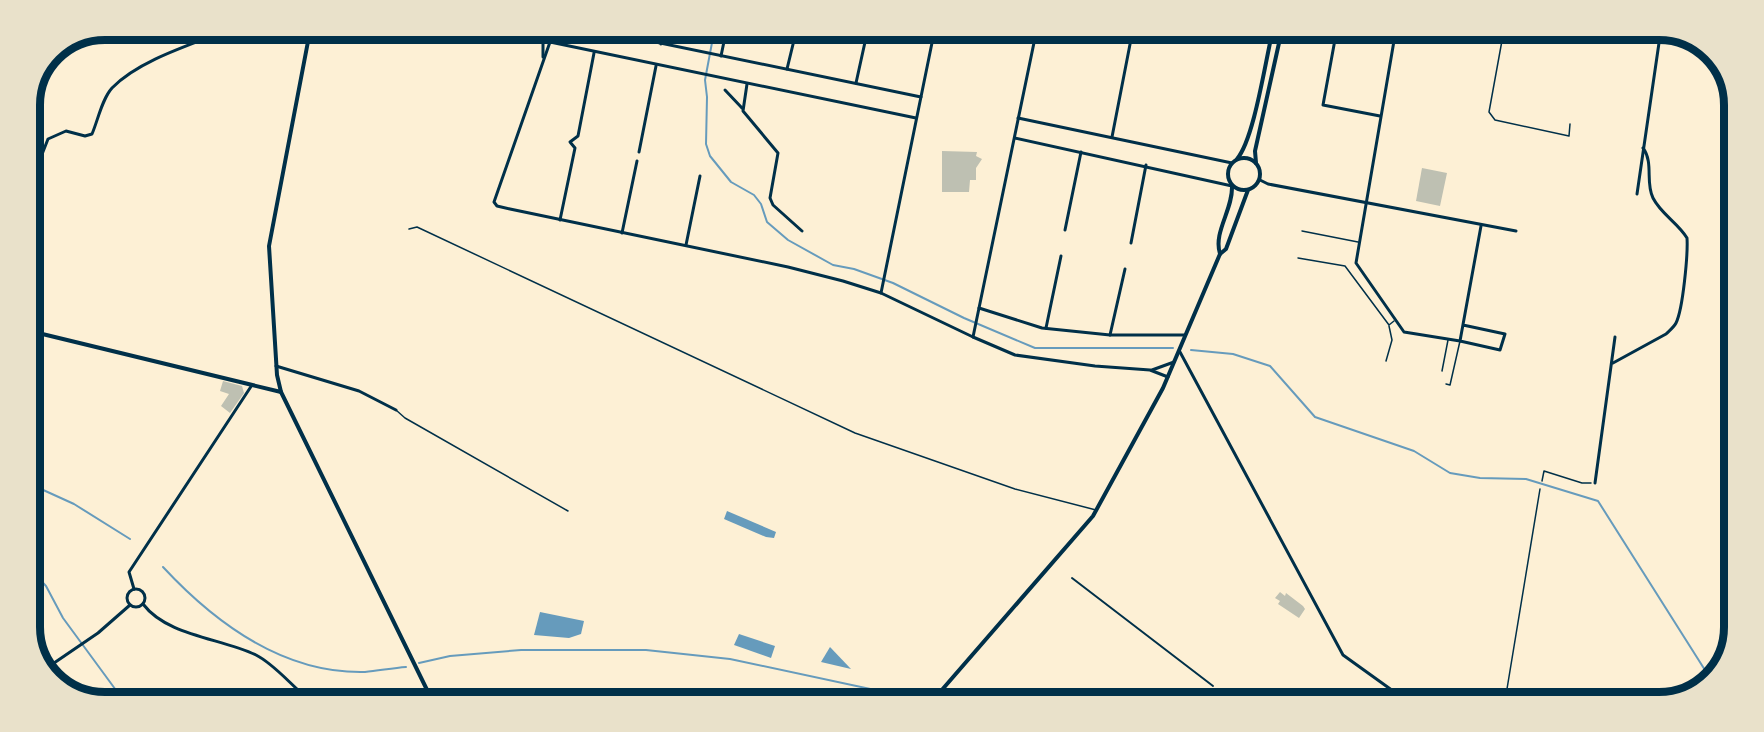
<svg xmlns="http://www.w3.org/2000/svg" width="1764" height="732" font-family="'IBM Plex Sans',sans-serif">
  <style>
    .water { fill: #669bbc }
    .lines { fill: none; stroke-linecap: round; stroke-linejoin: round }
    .stream { stroke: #669bbc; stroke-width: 2 }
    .building { fill: #bec0b2 }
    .path { stroke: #003049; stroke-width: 1.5 }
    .service { stroke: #003049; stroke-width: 1.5 }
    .pedestrian { stroke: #003049; stroke-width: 2 }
    .minor { stroke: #003049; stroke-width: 3 }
    .tertiary { stroke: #003049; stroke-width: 4 }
    .secondary { stroke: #003049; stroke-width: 4 }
    .rim { fill: none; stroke: #003049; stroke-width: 8 }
  </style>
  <rect width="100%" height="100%" fill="#fdf0d5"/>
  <g class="water">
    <polygon points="727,511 776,532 774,538 766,537 724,519"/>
    <polygon points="540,612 584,621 581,634 569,638 534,635"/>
    <polygon points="739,634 775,646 771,658 734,645"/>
    <polygon points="830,647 851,669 821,662"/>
  </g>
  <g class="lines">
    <g class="stream">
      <polyline points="714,32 705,80 707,97 706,144 710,156 731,182 754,195 761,204 767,222 788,240 833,265 854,269 893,283 964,318 1035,348 1173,348"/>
      <polyline points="1191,350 1233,354 1270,366 1315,417 1414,451 1450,473 1480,478 1526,479 1598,501 1710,678"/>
      <polyline points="30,484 74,504 130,539"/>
      <path d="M163,567C215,623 283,674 365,672C378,671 392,668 406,667"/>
      <polyline points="30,569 46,586 63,618 121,697"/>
      <polyline points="419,663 450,656 521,650 646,650 730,659 917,699"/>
    </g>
  </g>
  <g class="building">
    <polygon points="942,151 977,152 976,156 982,159 976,168 976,180 970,180 969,192 942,192"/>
    <polygon points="1422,168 1447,173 1440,206 1416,201"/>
    <polygon points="223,381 242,386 244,393 230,413 221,406 229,394 220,391"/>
    <polygon points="1280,592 1285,596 1286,593 1303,606 1305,609 1299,618 1278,604 1280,601 1275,598"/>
  </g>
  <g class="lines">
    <g class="path">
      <polyline points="1542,481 1544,471 1582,483 1591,483"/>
      <polyline points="1505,701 1540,489"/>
    </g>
    <g class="service">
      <polyline points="1503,35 1489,112 1495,120 1569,136 1570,124"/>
      <polyline points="409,229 417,227 855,433 1015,489 1096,510"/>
      <polyline points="1302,231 1358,242"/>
      <polyline points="1298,258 1345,266 1389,325 1394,321"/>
      <polyline points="1386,361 1392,340 1389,326"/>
      <polyline points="1442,371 1448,340"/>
      <polyline points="1446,384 1450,385 1460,341"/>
      <polyline points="396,410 405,418 568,511"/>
    </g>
    <polyline class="pedestrian" points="1072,578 1213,686"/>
    <g class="minor">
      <polyline points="525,31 540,38"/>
      <polyline points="538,32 540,39 548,42 556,39 559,32"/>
      <polyline points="607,32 921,97"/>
      <polyline points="1336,34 1323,105 1380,116"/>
      <polyline points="1395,35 1356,263 1404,332 1460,341"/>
      <polyline points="661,44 664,32"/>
      <polyline points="721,56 726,32"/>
      <polyline points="543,57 543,41"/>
      <polyline points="787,69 796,32"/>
      <polyline points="856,83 867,33"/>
      <polyline points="747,84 743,111 778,153 770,198 773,205 802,231"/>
      <polyline points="725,90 742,108"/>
      <polyline points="916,118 550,42 494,202 497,206 510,209 788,267 843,281 881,293 973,337 1015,355 1095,366 1150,370 1168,377"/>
      <polyline points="1018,118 1232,163"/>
      <polyline points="1112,137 1132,34"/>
      <polyline points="1015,138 1232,186"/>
      <polyline points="639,152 656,66"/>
      <polyline points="1260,180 1268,184 1516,231"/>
      <path d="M30,185L48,139L66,131L85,136L92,134C98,120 102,99 112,88C139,60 193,44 228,30"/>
      <polyline points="1637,194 1660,36"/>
      <polyline points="560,220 575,148 570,142 578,136 594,53"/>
      <polyline points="1065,230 1081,152"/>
      <polyline points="622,233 637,161"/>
      <polyline points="1131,243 1146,165"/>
      <polyline points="686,245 700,176"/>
      <polyline points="881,293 934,33"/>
      <polyline points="979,308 1042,328 1110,335 1185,335"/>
      <polyline points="1463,325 1505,334 1500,350 1460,341 1481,226"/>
      <polyline points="1046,328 1061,256"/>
      <polyline points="1110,335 1125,269"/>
      <polyline points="973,337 1036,33"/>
      <polyline points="1180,352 1343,655 1407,701"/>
      <path d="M1613,363L1666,334C1670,330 1674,327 1676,323C1683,309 1688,254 1687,238C1678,223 1661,214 1653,198C1645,182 1654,163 1643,148"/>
      <polyline points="276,366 359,391 396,410"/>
      <polyline points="1152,370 1174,362"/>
      <polyline points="1595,483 1615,337"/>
      <polyline points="134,589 129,572 252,385"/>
      <circle cx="136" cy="598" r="9"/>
      <path d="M143,604C167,636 221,638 256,655C274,664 290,684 306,697"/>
      <polyline points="46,673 54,663 98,633 130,605"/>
    </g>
    <g class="tertiary">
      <circle cx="1244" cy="174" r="16"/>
      <path d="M1237,159C1254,139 1265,63 1272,34"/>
      <polyline points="1256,163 1255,151 1281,34"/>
      <path d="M1220,254C1213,232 1233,210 1232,186"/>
      <polyline points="30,331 281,392"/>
      <polyline points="934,699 1093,516 1163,388 1220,254 1226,249 1248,190"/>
    </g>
    <polyline class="secondary" points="310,31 269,246 277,375 281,392 431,698"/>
  </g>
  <path d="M0 0H1764V732H0ZM105 40H1659A65 65 0 0 1 1724 105V627A65 65 0 0 1 1659 692H105A65 65 0 0 1 40 627V105A65 65 0 0 1 105 40Z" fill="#e9e1ca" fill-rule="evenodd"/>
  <path class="rim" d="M105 40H1659A65 65 0 0 1 1724 105V627A65 65 0 0 1 1659 692H105A65 65 0 0 1 40 627V105A65 65 0 0 1 105 40Z"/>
</svg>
